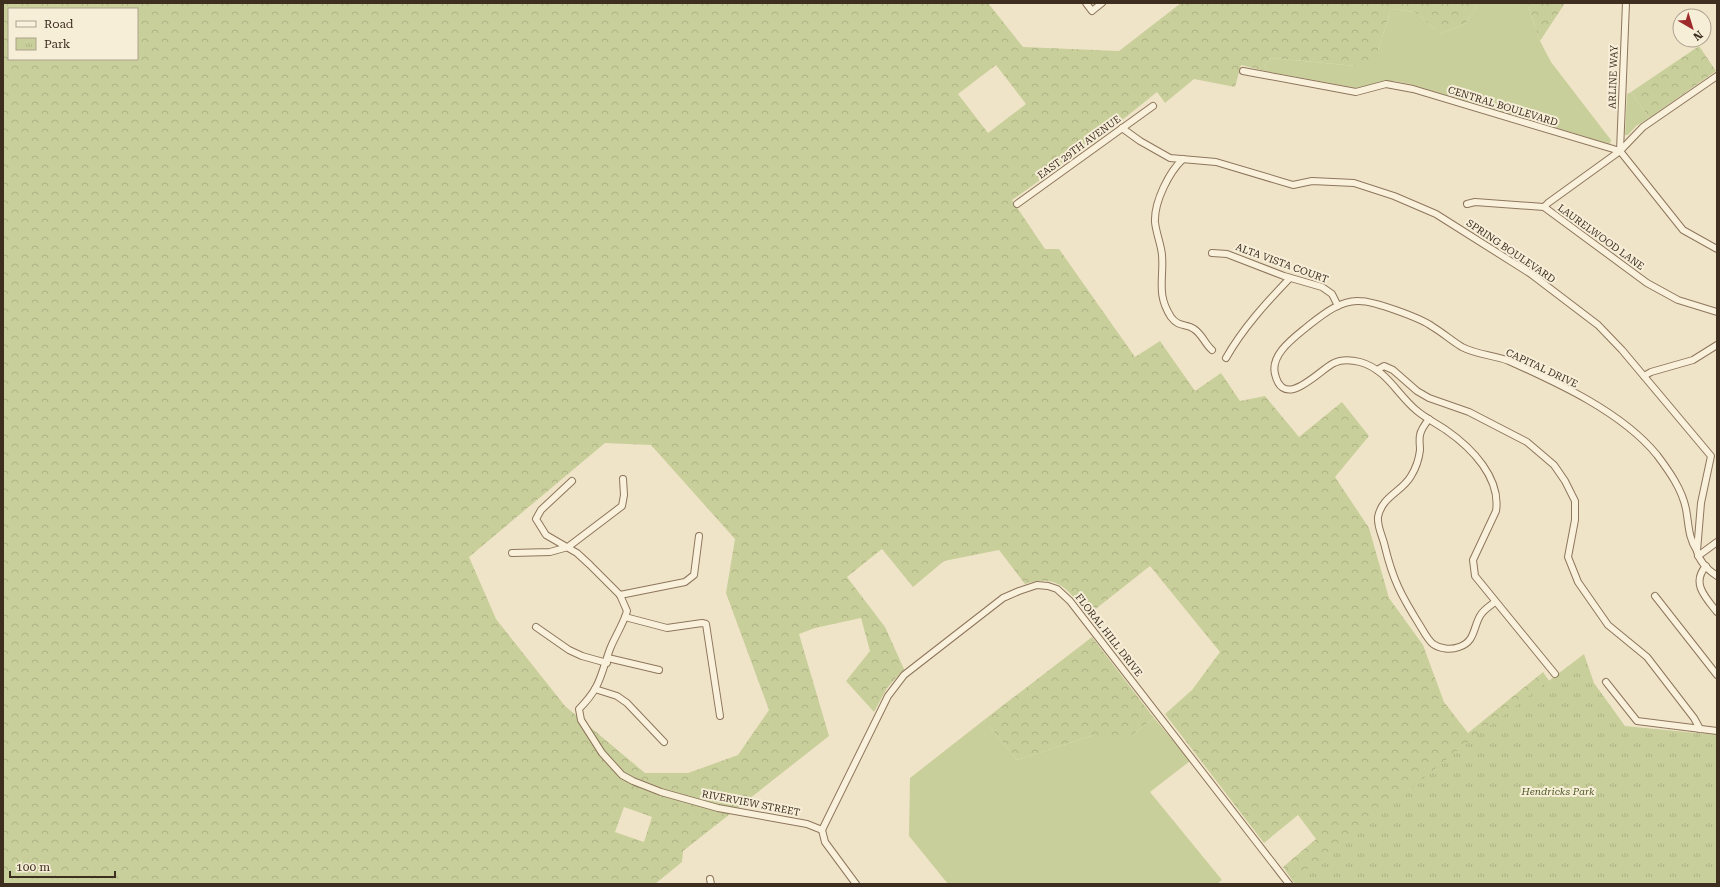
<svg xmlns="http://www.w3.org/2000/svg" width="1720" height="887" font-family="'Roboto Serif',serif">
  <style>
    .grass { fill: #c9cf9b }
    .forest { fill: url(#forest-crowns); fill-rule: evenodd }
    .park { fill: url(#park-tufts) }
    .lines { fill: none; stroke-linecap: round; stroke-linejoin: round }
    .street-casing { stroke: #8d765c; stroke-width: 8 }
    .street { stroke: #faf1dc; stroke-width: 6 }
    .labels { text-anchor: middle; dominant-baseline: central; stroke-width: 4; stroke-linejoin: round; paint-order: stroke }
    .street-label { font-size: 10px; fill: #3d2e20; stroke: #f7eed8 }
    .park-label { font-size: 10px; font-style: italic; fill: #4d5a26; stroke: #f7eed8 }
  </style>
  <defs>
    <pattern id="forest-crowns" width="20" height="18" patternUnits="userSpaceOnUse"><rect width="20" height="18" fill="#c9cf9b"/><path d="M2 6a3 3 0 1 1 6 0M12 15a3 3 0 1 1 6 0" fill="none" stroke="#aeb285"/></pattern>
    <pattern id="park-tufts" width="24" height="20" patternUnits="userSpaceOnUse"><rect width="24" height="20" fill="#c9cf9b"/><path d="M3 7l-1-3M5 7V3M7 7l1-3M15 17l-1-3M17 17v-4M19 17l1-3" fill="none" stroke="#aeb285"/></pattern>
  </defs>
  <rect width="100%" height="100%" fill="#f0e4c8"/>
  <g class="grass">
    <polygon points="1479,3 1527,3 1540,41 1551,62 1611,140 1610,144 1410,84 1394,81 1357,88 1265,71 1266,63 1272,58 1356,66 1378,51 1391,9 1415,12 1441,34 1465,24"/>
    <polygon points="1631,92 1649,118 1636,126 1628,135 1625,135 1627,94"/>
    <polygon points="1154,718 1190,761 1150,792 1222,880 1217,884 948,884 909,836 910,778 984,720 1017,760 1094,735 1132,735"/>
  </g>
  <g class="forest">
    <path d="M3,3H988L1023,47L1119,51L1181,3H1479L1465,24L1441,34L1415,12L1391,9L1378,51L1368,62L1356,66L1272,58L1266,63L1265,71L1241,65L1235,87L1194,79L1165,103L1157,92L1106,133L1012,200L1045,249H1059L1135,357L1160,341L1195,391L1221,373L1240,401L1265,396L1299,437L1342,402L1369,436L1335,477L1369,528L1389,598L1423,645L1444,702L1468,733L1543,672L1550,682L1604,706L1717,884H1295L1283,867L1316,839L1298,815L1264,843L1165,714L1192,690L1220,652L1150,566L1088,615C1069,591 1059,573 1025,584L999,550L944,561L913,587L882,549L847,577L885,627L904,669L887,688L874,712L846,681L870,651L861,618L815,628L799,634L829,736L683,851L682,862L655,884H3ZM9,9H137V59H9ZM996,65L1026,104L988,133L958,94ZM605,443L651,445L735,539L726,593L769,710L738,755L688,773H645L565,706L496,619L469,557ZM624,807L652,817L644,842L615,832Z"/>
    <polygon points="1527,3 1565,3 1540,41"/>
    <polygon points="1699,46 1716,71 1649,118 1631,92"/>
    <polygon points="1092,637 1154,718 1132,735 1094,735 1017,760 984,720"/>
  </g>
  <polygon class="park" points="1584,654 1594,683 1625,726 1717,735 1717,884 1295,884 1291,878 1324,860 1454,753"/>
  <g class="lines">
    <defs>
      <g id="street">
        <polyline points="1086,3 1092,11 1102,3"/>
        <polyline points="1243,71 1356,92 1386,84 1413,89 1620,151 1683,230 1717,249"/>
        <path d="M1122,128L1140,141L1170,158L1216,162L1293,185L1312,181L1354,183L1394,196L1436,214L1531,274L1598,325L1622,350L1711,456L1701,503L1697,551C1699,561 1708,570 1717,576"/>
        <polyline points="1620,151 1626,3"/>
        <path d="M1183,159C1169,172 1154,202 1155,222C1156,233 1161,244 1162,255C1164,279 1156,294 1171,317C1179,328 1186,323 1194,329C1202,334 1205,344 1212,350"/>
        <polyline points="1017,204 1153,106"/>
        <polyline points="1467,204 1475,202 1544,207 1647,283 1678,300 1717,312"/>
        <polyline points="1544,207 1548,203 1620,151 1643,127 1717,76"/>
        <polyline points="1212,253 1227,254 1284,276 1322,287 1332,294 1338,306"/>
        <path d="M1226,358C1243,328 1266,303 1290,278"/>
        <polyline points="1377,370 1384,366 1393,370 1417,391 1429,398 1469,412 1527,442 1554,465 1565,481 1575,501 1575,520 1568,557 1578,582 1608,625 1647,657 1694,718 1700,729"/>
        <polyline points="1644,376 1651,372 1693,360 1717,345"/>
        <path d="M1429,419C1425,424 1421,429 1420,435C1419,440 1420,445 1420,450C1419,459 1416,468 1411,476C1402,492 1382,496 1378,517C1377,527 1383,537 1385,547C1393,580 1401,595 1419,624C1423,630 1427,639 1433,644C1440,649 1451,650 1459,647C1475,642 1473,628 1480,616C1483,610 1490,606 1495,602"/>
        <path d="M572,481L541,510L536,519L546,535L577,553L590,565L620,595L627,611C623,625 615,636 610,649C600,676 601,687 579,709L581,720L602,753L622,775L633,781L661,792L718,808L807,824L822,830L825,842L856,884"/>
        <polyline points="512,553 550,552 568,547 622,506 624,495 623,479"/>
        <polyline points="1698,556 1717,542"/>
        <path d="M1706,566C1691,583 1705,597 1717,612"/>
        <polyline points="620,595 685,582 694,575 699,536"/>
        <polyline points="1655,596 1717,675"/>
        <polyline points="625,617 667,628 702,623 706,624 720,716"/>
        <polyline points="536,627 569,650 582,656 607,663"/>
        <polyline points="608,658 659,670"/>
        <path d="M1555,674L1475,576L1473,560L1496,511C1501,478 1472,448 1446,430C1436,423 1425,418 1416,410C1397,394 1386,369 1360,362C1352,360 1342,359 1334,363C1320,369 1284,412 1275,374C1270,354 1295,337 1308,326C1322,315 1340,300 1359,301C1374,301 1421,318 1433,327C1443,333 1452,341 1462,347C1477,355 1494,355 1509,361C1558,383 1622,412 1657,455C1669,471 1682,489 1686,509C1689,525 1688,537 1697,551"/>
        <polyline points="1606,682 1637,721 1717,731"/>
        <polyline points="595,689 617,696 627,703 664,742"/>
        <polyline points="822,830 888,696 904,675 1003,598 1019,591 1037,585 1048,586 1057,589 1070,601 1289,884"/>
        <polyline points="710,879 711,884"/>
      </g>
    </defs>
    <use href="#street" class="street-casing"/>
    <use href="#street" class="street"/>
  </g>
  <g class="labels">
    <g class="street-label">
      <text transform="translate(1613 77) rotate(-88)">ARLINE WAY</text>
      <text transform="translate(1503 106) rotate(17)">CENTRAL BOULEVARD</text>
      <text transform="translate(1079 147) rotate(-36)">EAST 29TH AVENUE</text>
      <text transform="translate(1601 237) rotate(36)">LAURELWOOD LANE</text>
      <text transform="translate(1511 251) rotate(34)">SPRING BOULEVARD</text>
      <text transform="translate(1282 263) rotate(20)">ALTA VISTA COURT</text>
      <text transform="translate(1542 368) rotate(25)">CAPITAL DRIVE</text>
      <text transform="translate(1109 635) rotate(52)">FLORAL HILL DRIVE</text>
      <text transform="translate(751 803) rotate(11)">RIVERVIEW STREET</text>
    </g>
    <g class="park-label">
      <text x="1558" y="791">Hendricks Park</text>
    </g>
  </g>
  <rect width="1720" height="887" fill="none" stroke="#3d2e20" stroke-width="8"/>
  <rect x="8" y="8" width="130" height="52" fill="#f7eed8" stroke="#ada18e"/>
  <rect x="16" y="21" width="20" height="6" fill="#faf1dc" stroke="#ada18e"/>
  <text x="44" y="28" font-size="12" fill="#3d2e20">Road</text>
  <rect x="16" y="38" width="20" height="12" fill="url(#park-tufts)" stroke="#ada18e"/>
  <text x="44" y="48" font-size="12" fill="#3d2e20">Park</text>
  <g transform="translate(1692 28) rotate(142)"><circle r="19" fill="#f7eed8" stroke="#ada18e"/>
  <path d="M0-3L7 15L0 10L-7 15Z" fill="#9e2a2b"/>
  <text y="-6" font-size="11" font-weight="bold" text-anchor="middle" fill="#3d2e20">N</text>
  </g>
  <path d="M10 871v6h105v-6" fill="none" stroke="#3d2e20" stroke-width="2"/>
  <text x="16" y="871" font-size="12" fill="#3d2e20" stroke="#f7eed8" stroke-width="3" paint-order="stroke">100 m</text>
</svg>
